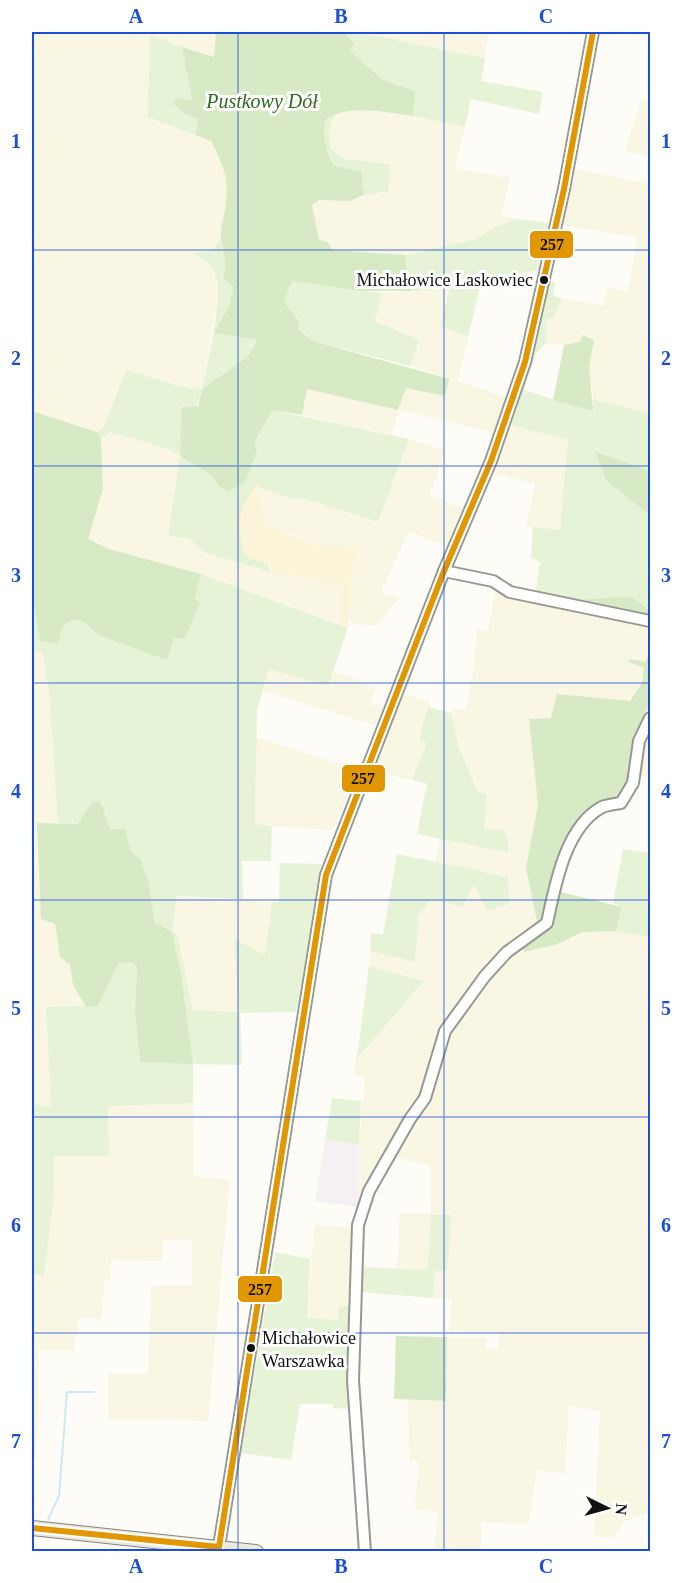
<svg xmlns="http://www.w3.org/2000/svg" width="682" height="1583" font-family="'Times New Roman',serif">
  <style>
    .industrial { fill: #f5f0f3 }
    .farmland { fill: #f9f7e4 }
    .green { fill: #e7f3d7 }
    .forest { fill: #d8eac5 }
    .sand { fill: #fcf4d9 }
    .lines { fill: none; stroke-linecap: round; stroke-linejoin: round }
    .stream { stroke: #cde8f7; stroke-width: 2 }
    .minor-casing { stroke: #979795; stroke-width: 14 }
    .major-casing { stroke: #858482; stroke-width: 16 }
    .minor { stroke: #fffffe; stroke-width: 10 }
    .major { stroke: #ede9dc; stroke-width: 14 }
    .bus-1-casing { stroke: #fff; stroke-width: 10 }
    .bus-1 { stroke: #e09702; stroke-width: 6 }
    .grid { fill: none; stroke: #1d4ed8; stroke-width: 1.5; stroke-opacity: 0.55 }
    .bus-dot { fill: #111; stroke: #fff; stroke-width: 2 }
    .labels { text-anchor: middle; dominant-baseline: central; stroke-width: 6; stroke-linejoin: round; paint-order: stroke }
    .bus-label { font-size: 18px; fill: #111; stroke: #fff; text-anchor: end }
    .park-label { font-size: 20px; font-style: italic; fill: #2f6b1f; stroke: #fff }
    .line-badge { stroke: #fff; stroke-width: 2 }
    .pale-badge-label { font-size: 16px; text-anchor: middle; font-weight: bold; fill: #111 }
    .neatline { fill: none; stroke: #1d4ed8; stroke-width: 2 }
    .grid-label { font-size: 20px; text-anchor: middle; font-weight: bold; fill: #1d4ed8 }
  </style>
  <rect width="100%" height="100%" fill="#fdfcf7"/>
  <polygon class="industrial" points="325,1140 359,1144 359,1207 315,1201"/>
  <g class="farmland">
    <polygon points="32,32 216,32 214,57 150,36 147,117 211,141 227,173 228,192 221,237 217,247 207,252 194,254 206,259 216,275 217,301 202,389 180,386 126,370 104,427 97,432 32,411"/>
    <polygon points="358,32 489,32 485,58"/>
    <polygon points="641,99 650,101 650,156 625,152"/>
    <polygon points="353,109 413,116 465,127 455,168 510,178 502,215 519,219 496,226 476,239 405,255 332,250 319,240 312,204 318,200 348,201 377,191 389,190 390,164 345,159 331,149 329,131 335,113"/>
    <polygon points="576,169 648,184 650,173 650,414 593,399 583,335 580,342 564,345 546,343 547,319 554,318 562,298 603,306 607,288 628,291 638,237 563,226"/>
    <polygon points="450,288 440,326 468,337 458,381 507,397 494,433 399,410 391,435 302,415 307,389 398,410 406,388 449,379 410,366 418,340 375,321 382,293"/>
    <polygon points="510,425 569,440 560,531 526,526 535,484 489,472"/>
    <polygon points="110,432 168,449 180,456 188,538 206,553 270,572 340,585 342,625 201,574 109,549 87,539 103,489 101,439"/>
    <polygon points="409,439 445,450 430,495 463,508 447,546 408,532 381,593 399,598 376,626 353,624 349,619 350,589 331,548 279,532 266,525 256,486 296,500 302,498 357,515 389,490"/>
    <polygon points="496,585 650,624 650,653 645,662 630,659 629,663 644,668 642,683 630,701 552,718 529,719 538,804 526,868 536,921 543,918 541,924 453,1013 426,1088 359,1207 359,1144 365,1077 354,1075 356,1060 424,982 369,966 370,951 415,962 419,913 432,899 508,877 435,863 440,838 509,852 484,828 487,795 477,791 458,745 451,713 451,709 466,710 473,673 477,629 488,631"/>
    <polygon points="32,651 42,651 49,691 58,823 37,823 60,957 70,965 73,985 86,1007 46,1007 52,1107 32,1105"/>
    <polygon points="269,668 328,686 333,671 376,687 370,703 383,708 375,725 262,691"/>
    <polygon points="401,693 430,702 419,740 426,744 412,780 373,772"/>
    <polygon points="650,705 650,778 629,774 645,712"/>
    <polygon points="256,737 359,770 333,830 255,825"/>
    <polygon points="177,896 272,902 265,955 234,940 240,1012 193,1010 177,936 172,932"/>
    <polygon points="616,931 650,937 650,1512 625,1521 615,1537 594,1537 600,1411 569,1406 565,1474 537,1470 529,1524 481,1522 481,1551 434,1551 438,1512 415,1510 418,1461 409,1460 408,1400 446,1401 447,1337 486,1338 486,1348 498,1349 500,1333 449,1331 452,1299 433,1298 435,1271 447,1270 431,1215 427,1270 397,1268 400,1213 431,1214 430,1165 395,1158 433,1091 439,1057 450,1031 481,987 511,955 522,944 525,952 555,945 583,932"/>
    <polygon points="147,1103 193,1103 193,1176 230,1180 208,1422 181,1419 109,1420 108,1374 148,1374 151,1286 192,1285 192,1240 163,1240 162,1261 111,1260 110,1279 105,1279 101,1319 79,1317 74,1351 39,1350 38,1428 35,1460 32,1460 32,1274 44,1274 54,1193 54,1156 107,1106"/>
    <polygon points="315,1225 355,1228 352,1292 338,1320 306,1318"/>
  </g>
  <g class="green">
    <polygon points="344,32 358,32 485,58 481,81 543,92 539,114 471,99 465,127 413,116 415,91 383,80 350,51"/>
    <polygon points="150,35 182,47 192,100 185,114 198,120 195,135 147,117"/>
    <polygon points="335,113 329,131 331,149 345,159 390,164 389,191 364,195 361,171 335,166 323,142 325,120"/>
    <polygon points="244,216 298,281 382,293 375,321 419,340 410,366 313,341 280,314"/>
    <polygon points="519,219 550,223 541,270 482,279 468,337 440,326 450,288 411,291 405,255 476,239 496,226"/>
    <path d="M221,237C227,250 227,265 223,278L233,287L230,304L214,333L257,339L247,357L202,389L181,456L212,476L219,486L257,451L255,440L273,410L409,439L378,522L302,498L296,500L256,486L270,572L206,553L188,538L168,536L180,456L168,449L110,432L101,439L97,432L104,427L126,370L180,386L202,389C207,364 224,296 215,274C210,262 203,258 192,253C207,252 215,251 221,237Z"/>
    <polygon points="548,281 555,282 553,296 562,298 554,318 547,319 546,343 536,353 524,390 592,411 593,399 650,414 650,471 598,452 606,480 650,516 650,611 635,599 584,605 535,597 540,562 531,558 533,527 560,530 568,440 510,425 489,472"/>
    <path d="M201,574L348,628L328,686L269,669L257,709L255,824L272,826L271,861H242L243,899L177,896L172,932L177,935L193,1010L239,1012L234,939L265,955L272,902H279L280,863L321,864C318,915 309,963 296,1012L240,1013L242,1065L193,1064V1103L108,1106L109,1156H54V1193L44,1275L32,1274V1030V1104L51,1107L46,1007L98,1006L119,963L132,962L137,966L135,1012L140,1061L184,1012L180,968L155,923L149,884L141,860L131,851L125,829H110L92,802L79,824L58,823L49,691L42,652L32,651V593L62,627L72,620L83,621L100,636L167,659L174,638L192,619L200,602L195,599Z"/>
    <polygon points="428,707 451,713 458,745 477,791 487,795 484,828 506,831 509,853 417,834 427,784 412,780 426,744 419,740"/>
    <polygon points="623,849 650,853 650,937 616,931 622,907 613,903"/>
    <polygon points="397,854 508,877 509,904 487,911 474,885 462,907 432,899 419,913 415,962 370,951 371,933 383,935"/>
    <polygon points="369,966 424,981 356,1060 358,1050"/>
    <polygon points="332,1098 361,1101 359,1144 325,1140"/>
    <polygon points="431,1215 452,1215 447,1271 435,1271 433,1298 360,1292 361,1267 427,1270"/>
    <polygon points="275,1252 310,1259 307,1318 338,1320 339,1307 347,1306 352,1292 351,1409 333,1408 333,1404 300,1404 291,1460 241,1453"/>
  </g>
  <g class="forest">
    <path d="M216,32H344L354,43L350,51L383,80L415,91L413,116C384,113 351,103 325,120C323,138 325,151 335,166L361,171L364,195L349,201L319,200L312,205L319,240L328,242L332,250L405,255L411,291H363L292,281L284,302L299,321L298,329L313,341L449,379L445,396L406,388L398,410L307,389L302,415L273,410L255,440L257,451L245,483L228,491L219,486L212,476L180,456L182,407L198,406L202,389L247,357L257,340L214,333L230,304L233,287L223,278C228,263 223,252 221,237C220,229 224,217 225,209C230,179 224,167 211,141L195,135L198,120L185,114L174,104L175,98L192,100L182,47L214,57Z"/>
    <polygon points="583,335 594,340 589,367 593,411 553,400 564,345 580,342"/>
    <polygon points="32,411 97,432 101,439 103,489 88,539 109,549 201,574 195,599 200,602 185,638 174,638 167,660 100,636 83,621 72,620 62,627 58,644 40,641 32,593"/>
    <polygon points="597,452 650,471 650,516 606,480 596,454"/>
    <polygon points="625,597 635,599 650,611 650,624 584,605 585,599"/>
    <polygon points="650,653 650,704 645,712 622,799 577,825 543,918 537,922 526,868 538,804 529,719 551,718 557,694 630,701 642,683 644,668 629,662 629,659 645,662"/>
    <polygon points="100,801 110,829 125,829 131,851 141,860 149,884 155,923 172,932 180,968 193,1064 140,1062 135,1012 137,966 132,962 119,963 98,1006 86,1007 73,985 70,965 60,957 55,924 41,919 37,823 78,824 92,802"/>
    <polygon points="557,891 622,907 616,931 583,932 555,945 524,952 522,944 543,931"/>
    <polygon points="396,1336 447,1337 446,1401 394,1399"/>
  </g>
  <path class="sand" d="M256,486L266,525C293,540 323,548 354,548L348,628L342,625L340,585L270,572L271,566L245,556C236,525 237,512 256,486Z"/>
  <g class="lines">
    <polyline class="stream" points="48,1520 59,1496 67,1392 94,1392"/>
    <defs>
      <g id="minor">
        <polyline points="444,571 493,581 510,592 650,621"/>
        <polyline points="219,1547 326,875 444,571 491,461 525,362 564,189 593,32"/>
        <path d="M365,1552L353,1380L358,1225L369,1191L410,1119L425,1098L445,1031L485,976L507,952L547,923C555,886 565,827 602,807C607,805 615,804 621,803L633,783L639,741L650,718"/>
      </g>
      <polyline id="major" points="32,1528 256,1552"/>
    </defs>
    <use href="#minor" class="minor-casing"/>
    <use href="#major" class="major-casing"/>
    <use href="#minor" class="minor"/>
    <use href="#major" class="major"/>
    <defs>
      <g id="bus-1">
        <polyline points="32,1528 219,1547"/>
        <polyline points="219,1547 326,875 444,571 491,461 525,362 564,189 593,32"/>
      </g>
    </defs>
    <use href="#bus-1" class="bus-1-casing"/>
    <use href="#bus-1" class="bus-1"/>
  </g>
  <path class="grid" d="M238,32V1552M444,32V1552M32,250H650M32,466H650M32,683H650M32,900H650M32,1117H650M32,1333H650"/>
  <g class="bus-dot">
    <circle cx="544" cy="280" r="5"/>
    <circle cx="251" cy="1348" r="5"/>
  </g>
  <g class="labels">
    <g class="bus-label">
      <text x="533" y="280">Michałowice Laskowiec</text>
      <text x="262" y="1338" text-anchor="start">Michałowice<tspan x="262" dy="23">Warszawka</tspan></text>
    </g>
    <g class="park-label">
      <text x="262" y="101">Pustkowy Dół</text>
    </g>
  </g>
  <g class="line-badge">
    <rect x="529" y="230" width="45" height="29" rx="6" fill="#e09702"/>
    <rect x="341" y="764" width="45" height="29" rx="6" fill="#e09702"/>
    <rect x="237" y="1275" width="46" height="28" rx="6" fill="#e09702"/>
  </g>
  <g class="pale-badge-label">
    <text x="552" y="250">257</text>
    <text x="363" y="784">257</text>
    <text x="260" y="1295">257</text>
  </g>
  <rect width="682" height="1583" fill="none" stroke="#ffffff" stroke-width="66"/>
  <g transform="translate(607 1508) rotate(95)" stroke="#ffffff" stroke-width="4.5" paint-order="stroke">
  <path d="M0-4.5L10 22L0 15L-10 22Z" fill="#111111"/>
  <text y="-9" font-size="16" font-weight="bold" text-anchor="middle" fill="#111111">N</text>
  </g>
  <rect x="33" y="33" width="616" height="1517" class="neatline"/>
  <g class="grid-label">
    <text x="136" y="23">A</text>
    <text x="341" y="23">B</text>
    <text x="546" y="23">C</text>
    <text x="16" y="148">1</text>
    <text x="666" y="148">1</text>
    <text x="16" y="365">2</text>
    <text x="666" y="365">2</text>
    <text x="16" y="582">3</text>
    <text x="666" y="582">3</text>
    <text x="16" y="798">4</text>
    <text x="666" y="798">4</text>
    <text x="16" y="1015">5</text>
    <text x="666" y="1015">5</text>
    <text x="16" y="1232">6</text>
    <text x="666" y="1232">6</text>
    <text x="16" y="1448">7</text>
    <text x="666" y="1448">7</text>
    <text x="136" y="1573">A</text>
    <text x="341" y="1573">B</text>
    <text x="546" y="1573">C</text>
  </g>
</svg>
